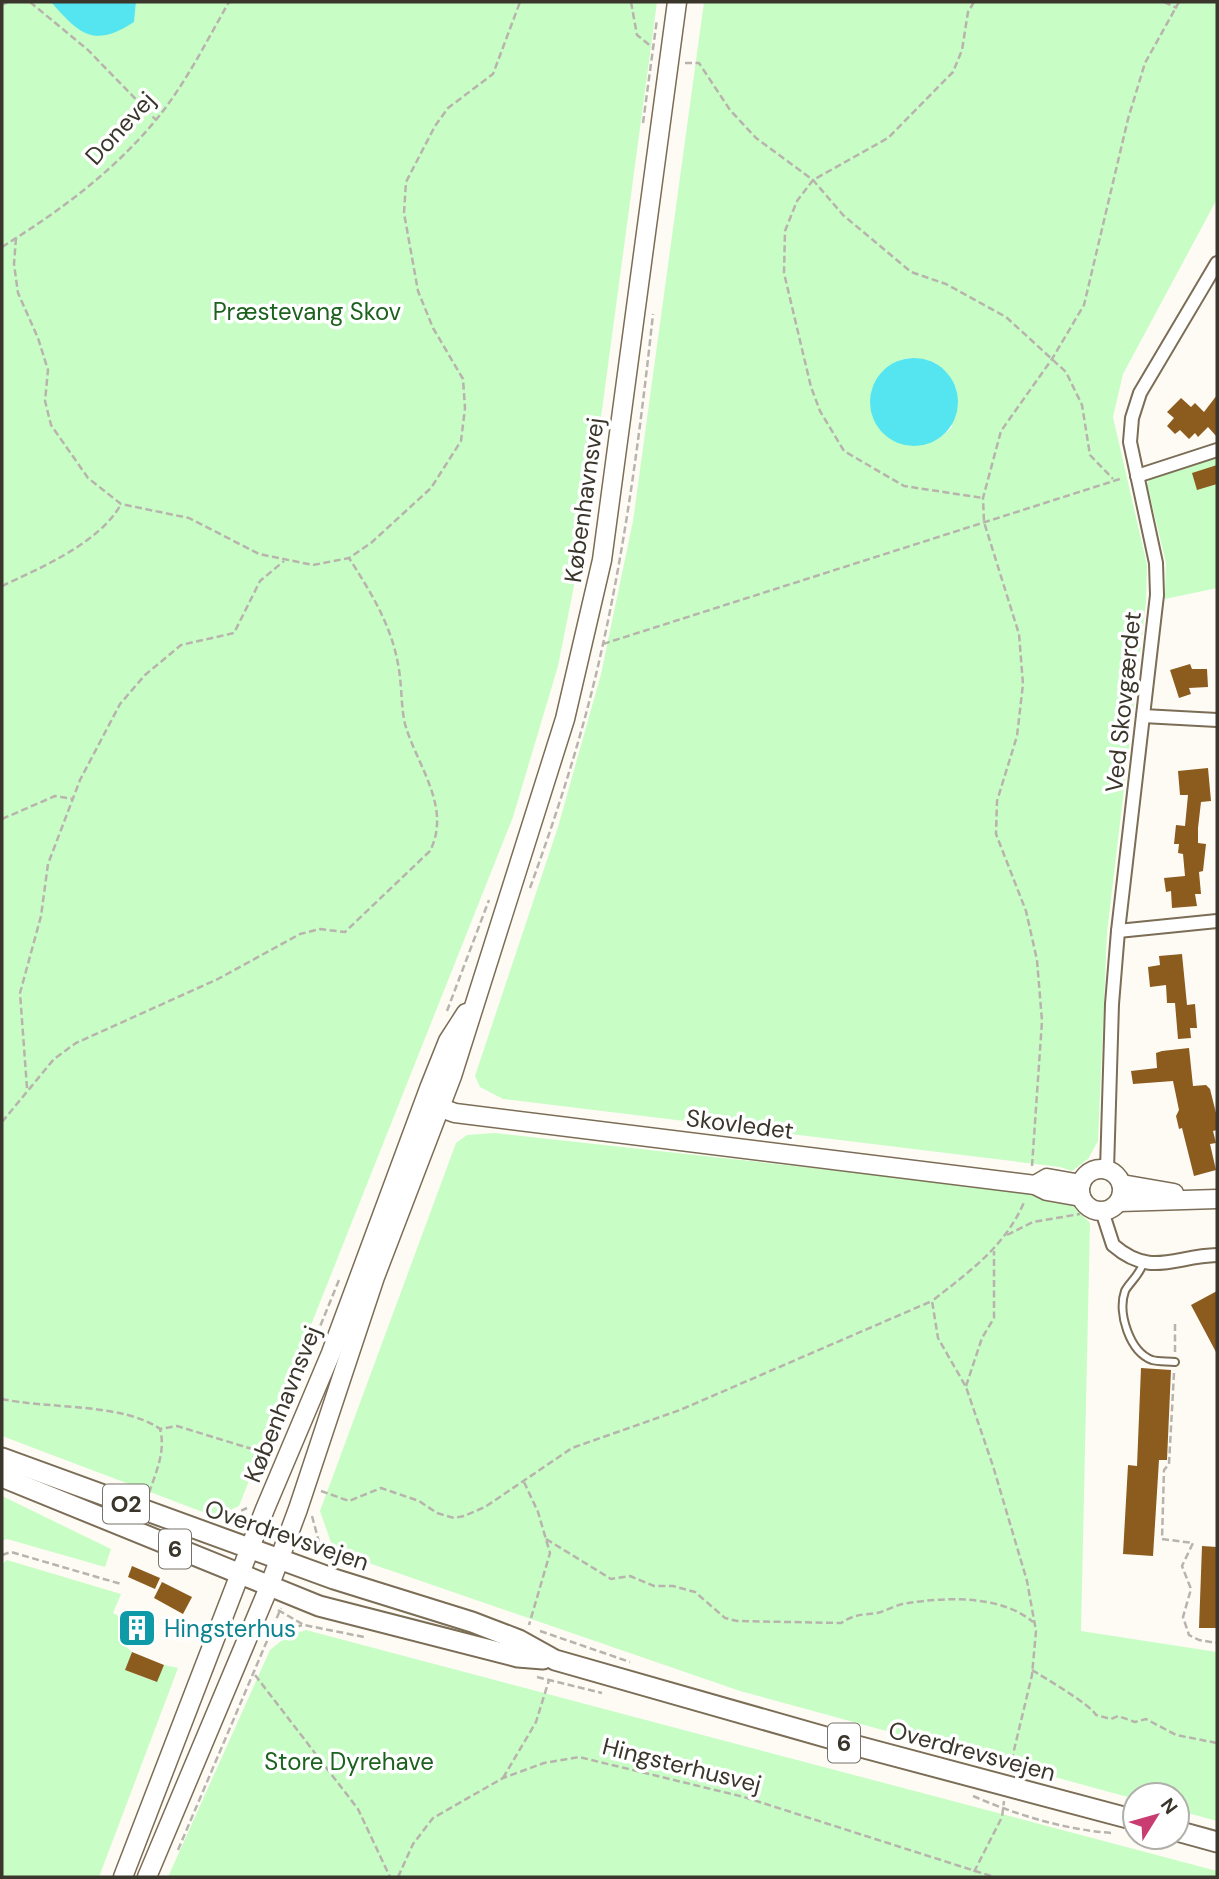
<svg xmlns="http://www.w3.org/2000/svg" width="1219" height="1879" font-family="'DM Sans',sans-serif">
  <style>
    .green { fill: #c8fdc6; fill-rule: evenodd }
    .water { fill: #55e5f1 }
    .building { fill: #8b5c1e }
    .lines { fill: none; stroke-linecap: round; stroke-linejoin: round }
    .lane-casing { stroke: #7b6d56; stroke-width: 10 }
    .street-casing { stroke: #7b6d56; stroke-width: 16 }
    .secondary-casing { stroke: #7b6d56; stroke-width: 21 }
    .primary-casing { stroke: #7b6d56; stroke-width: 23 }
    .path { stroke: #b8b4ad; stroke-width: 2.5; stroke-dasharray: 7 3.5; stroke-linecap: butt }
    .lane { stroke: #fff; stroke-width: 6 }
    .street { stroke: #fff; stroke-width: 12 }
    .secondary { stroke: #fff; stroke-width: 18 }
    .primary { stroke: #fff; stroke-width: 19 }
    .labels { text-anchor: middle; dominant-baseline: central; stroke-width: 7; stroke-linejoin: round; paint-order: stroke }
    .shield { fill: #fff; stroke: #76726b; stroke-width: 2 }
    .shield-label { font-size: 23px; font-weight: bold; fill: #3b362b }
    .street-label { font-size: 24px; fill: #3b362b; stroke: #fff }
    .park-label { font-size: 24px; fill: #1c621e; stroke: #fff }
    .culture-label { font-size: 24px; fill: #0d838f; stroke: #fff; text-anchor: start }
  </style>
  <rect width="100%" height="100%" fill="#fefbf5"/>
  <g class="green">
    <polygon points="2,2 51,2 65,17 134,22 136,2 657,2 587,521 558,666 513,817 239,1506 216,1517 2,1436"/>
    <path d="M704,2H1217V199L1123,374L1113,417L1147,565L1146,602L1107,933L1098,1141L1088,1159L1072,1171L1060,1167L503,1099L480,1087L475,1076L558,827L601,674L633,521ZM907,358L936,363L952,427C929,451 899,451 877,426L893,363Z"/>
    <polygon points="1217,452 1217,588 1165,599 1166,563 1147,484 1152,475"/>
    <polygon points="495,1133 1040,1193 1071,1204 1090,1223 1081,1631 1217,1652 1217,1821 1177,1810 1177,1795 1135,1795 1135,1799 740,1691 334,1551 320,1511 456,1143 467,1135"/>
    <polygon points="2,1496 111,1549 105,1567 7,1539 2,1541"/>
    <polygon points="7,1560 121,1594 113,1613 122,1618 118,1640 132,1652 125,1670 156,1682 164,1665 178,1668 99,1877 2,1877 2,1564"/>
    <polygon points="306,1630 1217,1871 1217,1877 168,1877 270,1650 286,1637"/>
  </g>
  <g class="water">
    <path d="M51,2H136L134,22C94,48 80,35 51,2Z"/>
    <circle cx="914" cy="402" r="44"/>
  </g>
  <g class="building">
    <polygon points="1217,395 1217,437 1208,427 1198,437 1195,433 1189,439 1180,430 1175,434 1167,426 1174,418 1167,412 1181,398 1191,407 1195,403 1204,412"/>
    <polygon points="1217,465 1217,484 1197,490 1192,473"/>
    <polygon points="1190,664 1192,669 1207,669 1208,687 1189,688 1191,694 1179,698 1170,670"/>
    <polygon points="1208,768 1211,801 1201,802 1198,828 1198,843 1206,844 1203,871 1199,872 1201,894 1195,894 1197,906 1172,908 1171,891 1166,892 1164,878 1185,876 1183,854 1178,853 1179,844 1174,844 1176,825 1185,826 1188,795 1180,795 1178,771"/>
    <polygon points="1182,954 1187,1005 1195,1004 1197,1028 1190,1028 1191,1038 1178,1039 1175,1003 1167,1003 1166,985 1150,987 1148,967 1160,965 1159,956"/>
    <polygon points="1189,1048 1193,1086 1206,1085 1210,1089 1217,1117 1217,1130 1213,1131 1216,1143 1210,1144 1216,1170 1194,1176 1182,1128 1179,1129 1176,1116 1179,1110 1173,1081 1133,1084 1131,1071 1157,1068 1156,1053 1162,1051"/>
    <polygon points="1217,1291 1217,1354 1191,1305"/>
    <polygon points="1141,1368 1171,1370 1167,1460 1159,1460 1153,1556 1123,1554 1128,1465 1137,1466"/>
    <polygon points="1202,1546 1217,1547 1217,1628 1199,1628"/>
    <polygon points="132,1566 160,1578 155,1589 128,1577"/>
    <polygon points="162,1582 192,1597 183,1614 154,1598"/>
    <polygon points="132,1612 151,1618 142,1644 124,1638"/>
    <polygon points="132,1652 164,1665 157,1682 125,1670"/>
  </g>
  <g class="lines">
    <defs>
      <path id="lane" d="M1143,1264C1138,1277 1129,1283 1125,1291C1117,1313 1130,1352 1152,1360C1159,1362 1168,1361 1175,1362"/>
      <g id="street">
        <polyline points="1137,476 1217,450"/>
        <polyline points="1143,716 1217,720"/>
        <polyline points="1118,931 1217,921"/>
        <polyline points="1107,1170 1112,1004 1118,931 1157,595 1156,563 1130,442 1132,418 1140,393 1217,263"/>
        <path d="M1102,1211L1113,1245C1151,1278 1174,1256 1217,1255"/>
      </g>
      <g id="secondary">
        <polyline points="430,1104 455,1113 1035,1185 1047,1191 1081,1197"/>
        <circle cx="1101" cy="1190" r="21"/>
        <polyline points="1122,1184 1174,1193"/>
        <polyline points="1035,1185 1047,1178 1081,1184"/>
        <polyline points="1119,1202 1217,1199"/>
        <polyline points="123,1877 265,1509 331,1353 430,1086 448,1041 466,1013"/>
        <polyline points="147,1877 269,1587 298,1509 375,1277 452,1076 565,719 602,560 677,2"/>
      </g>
      <g id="primary">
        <polyline points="2,1458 334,1579 472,1622 519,1640 555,1660 857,1746 1135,1820"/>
        <polyline points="2,1477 319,1606 518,1657 543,1659"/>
        <polyline points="1177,1831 1217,1842"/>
      </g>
    </defs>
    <use href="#lane" class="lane-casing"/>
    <use href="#street" class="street-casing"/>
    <use href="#secondary" class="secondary-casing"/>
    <use href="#primary" class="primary-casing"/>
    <g class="path">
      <polyline points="30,2 88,50 156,120"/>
      <polyline points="631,2 637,35 652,47"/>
      <polyline points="974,2 968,12 962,50 953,72 888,138 813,180 797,201 785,231 784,273 811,387 820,411 844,451 904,486 983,498"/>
      <polyline points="1164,2 1177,8"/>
      <polyline points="2,5 8,2"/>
      <polyline points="685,63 699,63 730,110 756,138 813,180 843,215 911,272 946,284 1006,317 1066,372 1082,405 1090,455 1113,479"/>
      <polyline points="643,123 657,19"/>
      <polyline points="16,238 14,264 18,293 38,338 48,370 45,401 51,425 88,478 121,504 189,518 259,554 313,565 349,558 371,543 431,488 461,441 465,408 463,379 433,328 418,291 404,213 406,182 435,126 448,108 493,74 520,2"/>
      <path d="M2,247C58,212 112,173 155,121C185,85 206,42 229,2"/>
      <path d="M2,586C40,568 100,543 121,504"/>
      <polyline points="603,644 1123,478"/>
      <polyline points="2,819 55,796 73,799"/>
      <path d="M530,888C559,808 585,727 603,644C627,535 641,425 653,314"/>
      <polyline points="447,1011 489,900"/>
      <polyline points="27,1088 20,993 41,916 48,864 80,780 120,704 145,675 181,645 234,633 260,581 284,561"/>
      <path d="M2,1122L54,1059L76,1043L218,979L300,934L320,929L345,932L430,851C452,807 417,766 405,724C401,707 402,688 399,670C393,628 372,594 349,558"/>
      <polyline points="1032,1166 1042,1021 1037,960 1026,911 996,834 997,801 1017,736 1023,684 1019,634 984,522 983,498 1001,431 1052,359 1084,305 1128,119 1145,63 1179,2"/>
      <polyline points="1007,1235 1033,1222 1080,1214"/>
      <polyline points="1175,1324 1175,1352"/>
      <polyline points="1174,1373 1169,1464 1164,1470 1162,1539 1193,1543 1182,1566 1191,1589 1183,1617 1189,1635 1199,1640 1217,1643"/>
      <polyline points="966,1386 982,1338 994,1318 994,1251"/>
      <path d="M2,1399C48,1409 124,1403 160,1429L177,1426L252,1449"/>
      <polyline points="257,1481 339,1280"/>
      <polyline points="524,1482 538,1512 550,1553 529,1625"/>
      <polyline points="321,1491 349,1501 381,1488 419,1501 437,1513 454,1518 464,1516 485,1507 572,1448 680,1410 932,1301"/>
      <path d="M149,1493C156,1472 166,1451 160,1429"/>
      <polyline points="312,1516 323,1557"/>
      <polyline points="222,1519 247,1508"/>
      <path d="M546,1539L611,1579L630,1576L654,1586H673L695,1592L725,1618L737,1621L841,1623C855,1614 861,1615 877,1613C887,1611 897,1604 908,1603C947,1597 1001,1595 1033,1622"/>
      <polyline points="2,1555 11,1552 121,1584"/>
      <polyline points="278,1610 304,1625 364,1637"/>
      <polyline points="540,1631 630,1662"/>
      <polyline points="269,1637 302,1625"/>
      <path d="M1032,1670C1045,1678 1091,1705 1096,1715L1111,1719L1118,1716L1135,1722L1146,1719L1176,1735L1217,1743"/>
      <polyline points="255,1675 358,1809 390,1877"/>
      <polyline points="537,1677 602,1693"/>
      <path d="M1009,1771L1032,1675L1036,1631L1027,1581L993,1466L966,1387L938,1338L932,1301C970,1271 1006,1246 1025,1200"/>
      <polyline points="503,1778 536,1722 549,1680"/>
      <path d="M973,1796C1017,1815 1062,1829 1111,1833"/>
      <polyline points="1142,1837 1163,1842"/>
      <polyline points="178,1850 281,1608"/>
      <polyline points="974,1872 1002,1817 1004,1801"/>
      <polyline points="398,1877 413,1844 433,1818 503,1778 544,1763 579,1757 744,1797 994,1877"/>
    </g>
    <use href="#lane" class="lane"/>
    <use href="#street" class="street"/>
    <use href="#secondary" class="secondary"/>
    <use href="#primary" class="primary"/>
  </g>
  <defs>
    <symbol id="building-square" viewBox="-11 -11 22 22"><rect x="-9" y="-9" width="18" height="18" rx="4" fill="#0f9aa8" stroke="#fff"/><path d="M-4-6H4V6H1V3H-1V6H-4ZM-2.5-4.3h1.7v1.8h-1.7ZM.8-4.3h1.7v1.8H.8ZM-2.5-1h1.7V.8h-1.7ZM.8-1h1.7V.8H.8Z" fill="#fff"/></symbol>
  </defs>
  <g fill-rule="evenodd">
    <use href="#building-square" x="115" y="1606" width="44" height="44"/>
  </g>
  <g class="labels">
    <g class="shield">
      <rect x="103" y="1484.5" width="46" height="39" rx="5"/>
      <rect x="159" y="1529.5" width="32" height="39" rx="5"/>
      <rect x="828" y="1723.5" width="32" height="39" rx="5"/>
    </g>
    <g class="shield-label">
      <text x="126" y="1504">O2</text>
      <text x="175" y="1549">6</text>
      <text x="844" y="1743">6</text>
    </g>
    <g class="street-label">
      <text transform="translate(120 128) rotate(-47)">Donevej</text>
      <text transform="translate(584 500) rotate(-82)">Københavnsvej</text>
      <text transform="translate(1123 702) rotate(-84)">Ved Skovgærdet</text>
      <text transform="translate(740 1124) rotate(7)">Skovledet</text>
      <text transform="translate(282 1404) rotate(-68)">Københavnsvej</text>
      <text transform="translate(287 1535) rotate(19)">Overdrevsvejen</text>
      <text transform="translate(972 1751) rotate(15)">Overdrevsvejen</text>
      <text transform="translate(682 1765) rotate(14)">Hingsterhusvej</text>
    </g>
    <g class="park-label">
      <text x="307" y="311">Præstevang Skov</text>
      <text x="349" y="1761">Store Dyrehave</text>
    </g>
    <g class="culture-label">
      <text x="164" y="1628">Hingsterhus</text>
    </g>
  </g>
  <rect width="1219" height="1879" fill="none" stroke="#3b362b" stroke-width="7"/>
  <g transform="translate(1156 1816) rotate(53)"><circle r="33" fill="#ffffff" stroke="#b1afaa" stroke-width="2"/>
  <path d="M0-5L12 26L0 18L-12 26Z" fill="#c83c71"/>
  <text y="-10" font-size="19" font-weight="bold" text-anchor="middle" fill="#3b362b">N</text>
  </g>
</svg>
